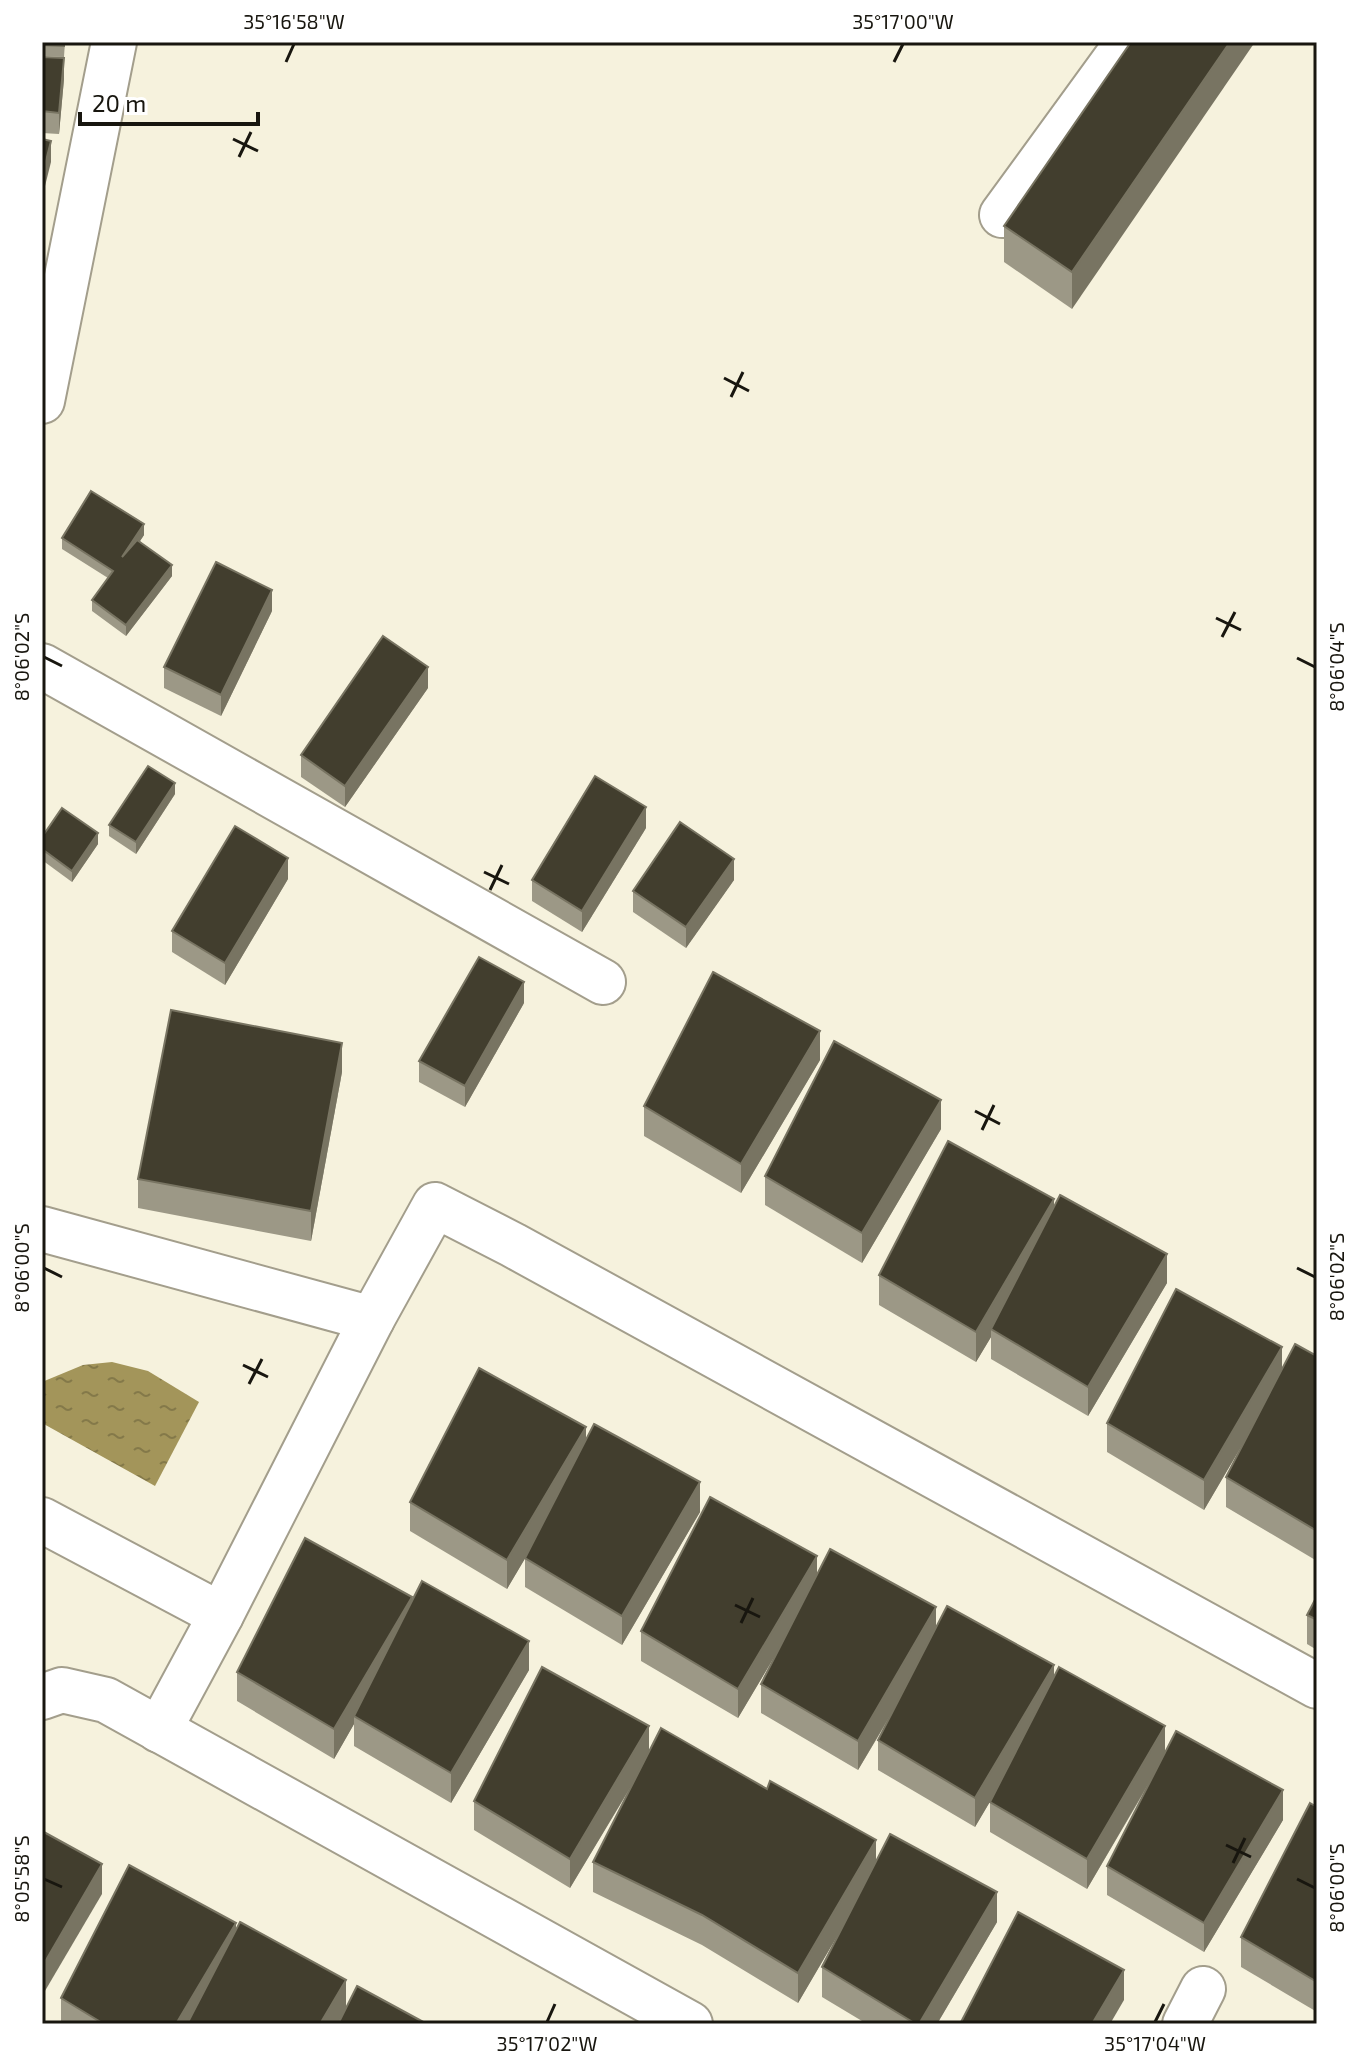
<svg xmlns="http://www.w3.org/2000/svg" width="1359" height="2066" font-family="'Exo 2',sans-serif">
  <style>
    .water { fill: url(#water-ripples) }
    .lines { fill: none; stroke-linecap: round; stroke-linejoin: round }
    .minor-casing { stroke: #a39e8c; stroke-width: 48 }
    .minor { stroke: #fff; stroke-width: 44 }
    .wall { fill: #9c9886 }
    .shaded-wall { fill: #787462 }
    .building { fill: #423e2e; stroke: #787462; stroke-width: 2 }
    .ticks { fill: none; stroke: #18160f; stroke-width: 3 }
    .neatline { fill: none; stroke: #18160f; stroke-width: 3 }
    .ticks-label { font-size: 20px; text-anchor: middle; fill: #18160f }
  </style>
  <defs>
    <pattern id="water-ripples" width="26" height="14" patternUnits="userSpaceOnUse" patternTransform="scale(2)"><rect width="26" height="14" fill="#a3955a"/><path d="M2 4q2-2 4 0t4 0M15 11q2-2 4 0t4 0" fill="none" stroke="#847949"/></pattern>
  </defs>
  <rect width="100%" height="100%" fill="#f6f2dd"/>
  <polygon class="water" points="112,1362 148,1371 199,1402 155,1486 42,1423 42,1382 83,1365"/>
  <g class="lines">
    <defs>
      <g id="minor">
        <polyline points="1002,215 1128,42"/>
        <polyline points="42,401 114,42"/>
        <polyline points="42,666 603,982"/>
        <polyline points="42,1229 372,1319 435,1205 513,1245 1317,1686"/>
        <polyline points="42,1520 221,1615"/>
        <polyline points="42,1697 62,1690 106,1700 690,2024"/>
        <polyline points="159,1730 221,1615 372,1319"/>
        <polyline points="1185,2024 1203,1989"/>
      </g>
    </defs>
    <use href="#minor" class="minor-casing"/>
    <use href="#minor" class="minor"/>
  </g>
  <g class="wall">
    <polygon points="42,42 65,42 64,57 42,56"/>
    <polygon points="1131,42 1072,309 1004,262 1004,226"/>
    <polygon points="42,57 64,79 59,134 42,133"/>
    <polygon points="144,535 140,541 172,576 126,636 92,611 92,600 108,578 62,549 62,538"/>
    <polygon points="272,611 221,716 164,688 164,667"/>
    <polygon points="428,688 345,807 301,777 301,755"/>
    <polygon points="175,794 136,854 109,836 109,825"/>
    <polygon points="646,828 582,932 532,901 532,880"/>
    <polygon points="42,837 98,844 72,882 42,860"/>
    <polygon points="288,879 225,985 172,952 172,931"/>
    <polygon points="734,880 686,948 633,912 633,891"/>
    <polygon points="524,1003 465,1107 419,1082 419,1061"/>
    <polygon points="820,1060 741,1193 644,1136 644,1106"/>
    <polygon points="342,1072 311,1241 138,1208 138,1179"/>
    <polygon points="941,1129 862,1263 765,1205 765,1176"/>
    <polygon points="1054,1205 1167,1283 1088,1416 991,1359 991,1337 976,1362 879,1305 879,1275"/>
    <polygon points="1317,1356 1317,1561 1226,1507 1226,1477 1248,1435 1204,1510 1107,1452 1107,1423 1282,1369"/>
    <polygon points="586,1439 700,1512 622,1645 525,1587 525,1558 507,1589 410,1531 410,1502"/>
    <polygon points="817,1575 1054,1678 1165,1752 1283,1820 1204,1952 1107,1895 1107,1866 1150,1782 1087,1889 990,1832 990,1802 992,1798 975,1827 878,1770 878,1740 894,1710 858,1770 761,1713 761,1684 777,1652 738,1718 641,1661 641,1631"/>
    <polygon points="1317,1596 1317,1650 1307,1644 1307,1615"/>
    <polygon points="412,1601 529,1670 451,1803 354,1746 354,1724 334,1759 237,1701 237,1672"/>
    <polygon points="649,1752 876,1861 997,1922 937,2024 867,2024 822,1997 822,1967 841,1929 798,2003 702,1945 593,1892 593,1862 635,1780 570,1888 474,1830 474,1801"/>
    <polygon points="1317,1807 1317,2012 1241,1967 1241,1937"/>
    <polygon points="236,1929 337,2024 61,2024 61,1998"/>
  </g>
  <g class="shaded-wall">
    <polygon points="1230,42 1255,42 1072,309 1072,272"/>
    <polygon points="64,58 64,79 59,134 59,113"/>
    <polygon points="51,141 51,162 42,198 42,177"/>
    <polygon points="44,209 44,230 42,245 42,224"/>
    <polygon points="144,524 144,535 122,568 122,557"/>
    <polygon points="172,565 172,576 126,636 126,625"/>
    <polygon points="272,590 272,611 221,716 221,695"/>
    <polygon points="428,667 428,688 345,807 345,786"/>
    <polygon points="175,783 175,794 136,854 136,842"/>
    <polygon points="646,807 646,828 582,932 582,911"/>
    <polygon points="98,833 98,844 72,882 72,871"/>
    <polygon points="288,858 288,879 225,985 225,963"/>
    <polygon points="734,859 734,880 686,948 686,927"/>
    <polygon points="524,982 524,1003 465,1107 465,1086"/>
    <polygon points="820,1031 820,1060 741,1193 741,1164"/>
    <polygon points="342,1043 342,1072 311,1241 311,1211"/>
    <polygon points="941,1100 941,1129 862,1263 862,1233"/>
    <polygon points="1054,1199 1054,1229 991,1329 991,1337 976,1362 976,1332"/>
    <polygon points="1167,1254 1167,1283 1088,1416 1088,1387"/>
    <polygon points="1282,1347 1282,1377 1204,1510 1204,1480"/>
    <polygon points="586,1427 586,1456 507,1589 507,1560"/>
    <polygon points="700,1482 700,1512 622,1645 622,1616"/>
    <polygon points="817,1556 817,1585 738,1718 738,1689"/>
    <polygon points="412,1597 412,1627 354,1716 354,1724 334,1759 334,1729"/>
    <polygon points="936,1607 936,1637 858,1770 858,1741"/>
    <polygon points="529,1641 529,1670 451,1803 451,1773"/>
    <polygon points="1054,1665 1054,1694 975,1827 975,1798"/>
    <polygon points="649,1726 649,1756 570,1888 570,1859"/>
    <polygon points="1165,1726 1165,1755 1087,1889 1087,1859"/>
    <polygon points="1283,1790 1283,1820 1204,1952 1204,1923"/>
    <polygon points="876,1840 876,1870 798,2003 798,1973"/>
    <polygon points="102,1864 102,1894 42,1996 42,1967"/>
    <polygon points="997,1892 997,1922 937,2024 919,2024"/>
    <polygon points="236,1923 236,1953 194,2024 176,2024"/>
    <polygon points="1124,1970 1124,2000 1110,2024 1092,2024"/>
    <polygon points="346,1980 346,2010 337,2024 320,2024"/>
  </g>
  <g class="building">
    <polygon points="42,42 64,42 64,46 42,45"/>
    <polygon points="1131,42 1230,42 1072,272 1004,226"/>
    <polygon points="42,57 64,58 59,113 42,111"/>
    <polygon points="42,139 51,141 42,177"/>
    <polygon points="91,491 144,524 122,557 137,540 172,565 126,625 92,600 113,571 62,538"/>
    <polygon points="216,562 272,590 221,695 164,667"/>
    <polygon points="383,636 428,667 345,786 301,755"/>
    <polygon points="148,766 175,783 136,842 109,825"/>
    <polygon points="595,776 646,807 582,911 532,880"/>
    <polygon points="62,808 98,833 72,871 42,849 42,837"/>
    <polygon points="680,822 734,859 686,927 633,891"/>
    <polygon points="235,826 288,858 225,963 172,931"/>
    <polygon points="479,957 524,982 465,1086 419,1061"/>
    <polygon points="713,972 820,1031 741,1164 644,1106"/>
    <polygon points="171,1010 342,1043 311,1211 138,1179"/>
    <polygon points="834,1041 941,1100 862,1233 765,1176"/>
    <polygon points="948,1141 1054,1199 976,1332 879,1275"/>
    <polygon points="1060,1195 1167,1254 1088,1387 991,1329"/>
    <polygon points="1176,1289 1282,1347 1204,1480 1107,1423"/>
    <polygon points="1295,1344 1317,1356 1317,1531 1226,1477"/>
    <polygon points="479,1368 586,1427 507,1560 410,1502"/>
    <polygon points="594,1424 700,1482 622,1616 525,1558"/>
    <polygon points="710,1497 817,1556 738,1689 641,1631"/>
    <polygon points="305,1538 412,1597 334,1729 237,1672"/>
    <polygon points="830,1549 936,1607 858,1741 761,1684"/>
    <polygon points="422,1581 529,1641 451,1773 354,1716"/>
    <polygon points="1317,1596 1317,1620 1307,1615"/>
    <polygon points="947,1606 1054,1665 975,1798 878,1740"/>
    <polygon points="542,1667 649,1726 570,1859 474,1801"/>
    <polygon points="1059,1667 1165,1726 1087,1859 990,1802"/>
    <polygon points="661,1728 767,1789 770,1781 876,1840 798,1973 702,1915 593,1862"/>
    <polygon points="1176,1731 1283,1790 1204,1923 1107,1866"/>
    <polygon points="1310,1803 1317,1807 1317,1982 1241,1937"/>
    <polygon points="42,1831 102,1864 42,1967"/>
    <polygon points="890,1834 997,1892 919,2024 916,2024 822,1967"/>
    <polygon points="129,1865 236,1923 176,2024 104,2024 61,1998"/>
    <polygon points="1018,1912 1124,1970 1092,2024 960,2024"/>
    <polygon points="240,1922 346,1980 320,2024 187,2024"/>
    <polygon points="357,1986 427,2024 338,2024"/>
  </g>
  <path class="ticks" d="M286,62L294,44M894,62L903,44M233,139L258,151M239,157L251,132M724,378L749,391M731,397L743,372M1216,618L1241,630M1222,637L1235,612M44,657L62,666M1297,658L1315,667M484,872L509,884M490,890L502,865M975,1111L1000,1124M982,1130L994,1105M44,1268L62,1277M1297,1268L1315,1277M243,1365L268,1377M249,1384L262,1359M735,1605L760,1617M741,1623L753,1598M1226,1845L1251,1857M1233,1863L1245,1838M44,1879L62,1887M1297,1879L1315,1888M547,2022L555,2004M1155,2022L1164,2004"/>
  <rect width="1359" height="2066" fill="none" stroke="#ffffff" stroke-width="88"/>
  <path d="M80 112v12h178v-12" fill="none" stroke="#18160f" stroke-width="4"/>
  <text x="92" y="112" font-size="24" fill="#18160f" stroke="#ffffff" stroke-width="6" paint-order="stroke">20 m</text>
  <rect x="44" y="44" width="1271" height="1978" class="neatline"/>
  <g class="ticks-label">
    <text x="294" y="29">35°16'58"W</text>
    <text x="903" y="29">35°17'00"W</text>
    <text transform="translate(22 657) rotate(-90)" y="7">8°06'02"S</text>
    <text transform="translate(1337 667) rotate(-90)" y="7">8°06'04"S</text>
    <text transform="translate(22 1268) rotate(-90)" y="7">8°06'00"S</text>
    <text transform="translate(1337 1277) rotate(-90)" y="7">8°06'02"S</text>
    <text transform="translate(22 1879) rotate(-90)" y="7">8°05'58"S</text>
    <text transform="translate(1337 1888) rotate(-90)" y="7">8°06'00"S</text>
    <text x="547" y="2051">35°17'02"W</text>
    <text x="1155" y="2051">35°17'04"W</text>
  </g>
</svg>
